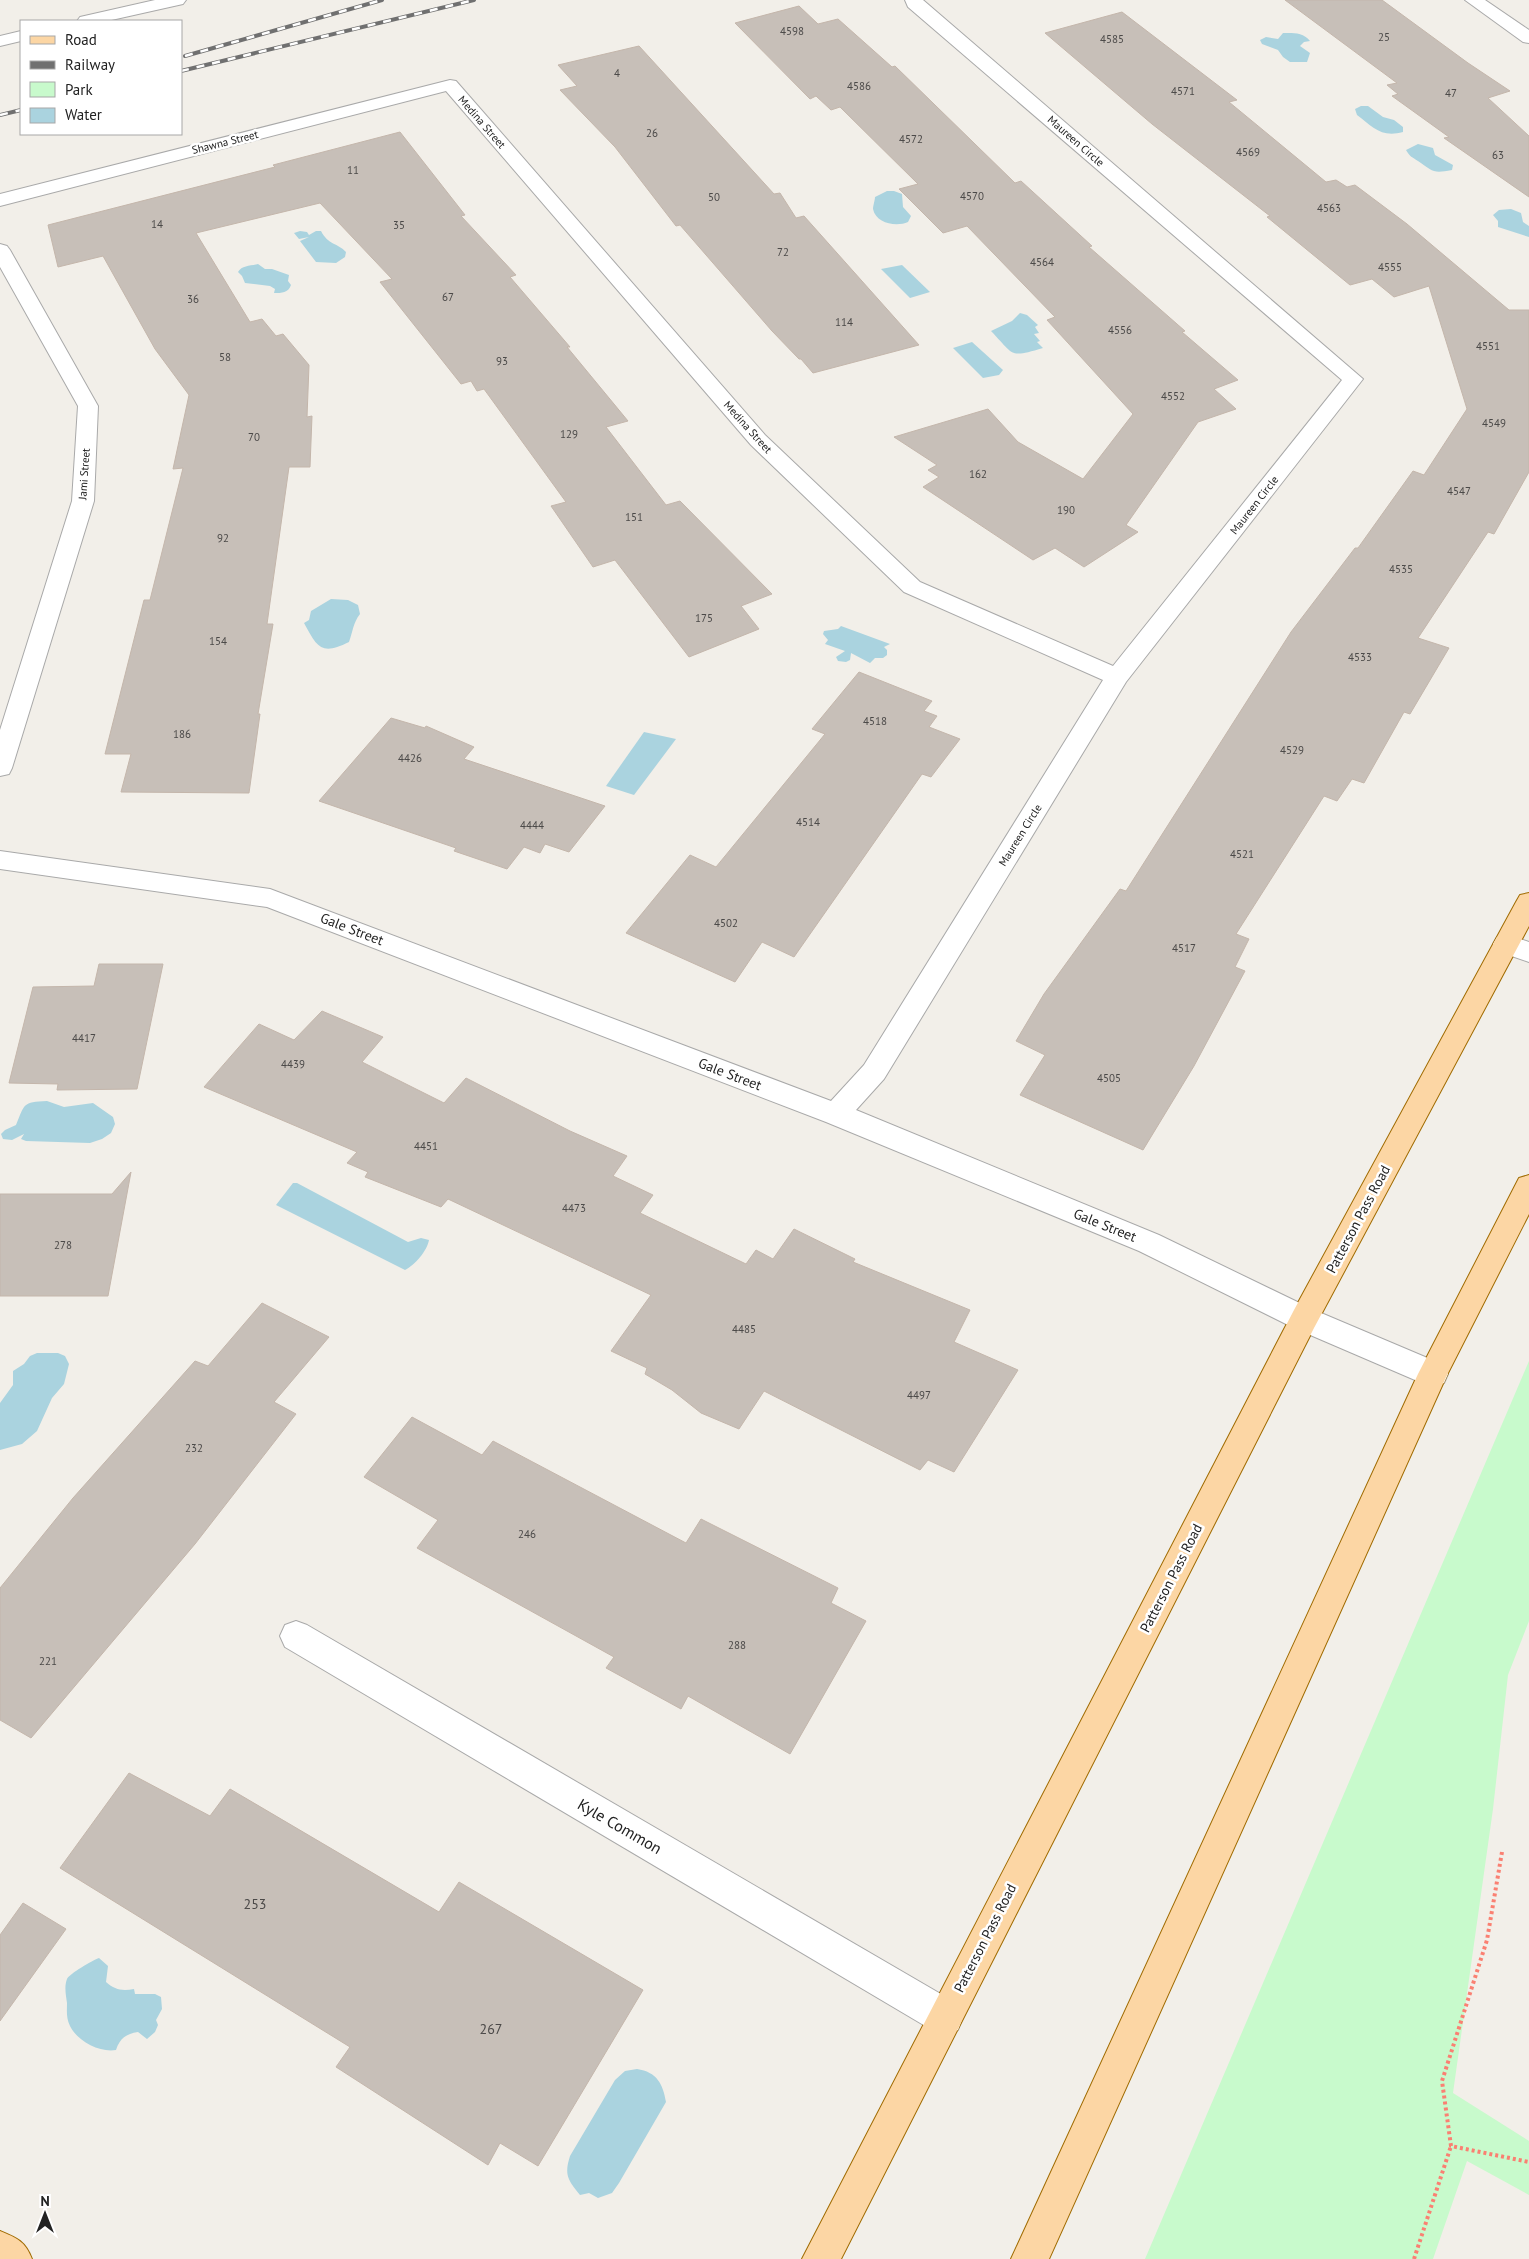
<svg xmlns="http://www.w3.org/2000/svg" width="1529" height="2259" font-family="'PT Sans',sans-serif">
  <style>
    .park { fill: #c8facc }
    .water { fill: #aad3df }
    .building { fill: #c7bfb8; stroke: #c4b6ab }
    .lines { fill: none; stroke-linecap: round; stroke-linejoin: round }
    .minor-casing { stroke: #a9a9a9; stroke-width: 2 }
    .major-casing { stroke: #a06b00; stroke-width: 2 }
    .path { stroke: #fa8072; stroke-width: 4; stroke-dasharray: 3 3; stroke-linecap: butt }
    .minor { fill: #fff; fill-rule: evenodd }
    .major { fill: #fcd6a4; fill-rule: evenodd }
    .rail-casing { stroke: #707070; stroke-width: 4 }
    .rail { stroke: #fff; stroke-width: 2.5; stroke-dasharray: 8; stroke-linecap: butt }
    .labels { text-anchor: middle; dominant-baseline: central; stroke-width: 5; stroke-linejoin: round; paint-order: stroke }
    .number-label { font-size: 11px; fill: #4b4948 }
    .far-street-label { font-size: 11px; fill: #222; stroke: #fff }
    .street-label { font-size: 14px; fill: #222; stroke: #fff }
    .near-number-label { font-size: 14px; fill: #4b4948 }
    .near-street-label { font-size: 16px; fill: #222; stroke: #fff }
  </style>
  <rect width="100%" height="100%" fill="#f2efe9"/>
  <polygon class="park" points="1529,1361 1529,1621 1508,1675 1493,1809 1453,2093 1529,2141 1529,2195 1467,2161 1433,2259 1145,2259"/>
  <g class="water">
    <path d="M1283,33C1293,33 1303,32 1310,41L1304,42L1300,46L1310,53L1307,62H1290L1283,57L1278,50L1262,44L1260,40L1266,37L1278,39Z"/>
    <path d="M1361,106H1368L1383,117L1394,120L1403,127V132C1381,138 1373,127 1357,115L1355,109Z"/>
    <path d="M1418,144L1433,148L1435,155L1453,165L1452,170C1432,174 1433,171 1418,161C1412,157 1410,157 1406,150Z"/>
    <path d="M887,191H894L902,194L903,207L911,216L908,222C897,227 876,224 873,209C873,206 875,200 875,197Z"/>
    <polygon points="1511,209 1521,213 1523,222 1529,226 1529,237 1498,227 1498,221 1493,215 1499,210"/>
    <path d="M300,231L307,232L309,235L316,231H321C328,245 338,243 346,252L345,257L336,263L316,262L300,241L309,237L299,239L294,233Z"/>
    <path d="M258,264L265,269H272L289,275L288,281L291,285C288,293 282,293 274,293L275,289L270,286L245,283L242,276L238,272C242,265 251,266 258,264Z"/>
    <polygon points="902,265 930,292 910,298 881,269"/>
    <path d="M1020,313L1027,315L1038,325L1035,327L1039,333L1034,334L1040,341L1037,342L1043,348C1009,358 1015,356 991,331L1012,321Z"/>
    <polygon points="972,342 1003,370 999,375 983,378 953,348"/>
    <path d="M331,599L348,600L358,605L360,614C353,623 353,631 349,642C321,656 317,647 304,623L309,620L311,611Z"/>
    <polygon points="841,626 890,644 884,647 887,650 887,655 883,658 875,658 870,663 851,653 850,660 846,662 838,661 836,657 845,651 825,644 828,640 823,634 824,631 838,629"/>
    <polygon points="644,732 676,739 634,795 606,786"/>
    <path d="M47,1101L64,1107L93,1103L113,1117L115,1124L111,1133L102,1139L90,1143L26,1141L21,1139L24,1134L12,1140L3,1139L1,1134L5,1130L16,1125C25,1104 22,1102 47,1101Z"/>
    <path d="M293,1183H297L408,1242L421,1238L429,1240C427,1251 415,1265 405,1270L276,1205Z"/>
    <polygon points="37,1353 58,1353 65,1356 69,1364 64,1384 52,1398 37,1431 22,1444 0,1450 0,1403 13,1385 13,1371 24,1364 30,1356"/>
    <path d="M99,1958L108,1966L106,1982C115,1990 122,1991 134,1989L135,1994H155L161,1997L162,2009L156,2020L158,2025L155,2032L147,2039L138,2032C126,2034 120,2038 116,2050C100,2053 77,2041 70,2026C66,2018 67,2011 67,2003C66,1995 64,1987 67,1979C69,1974 93,1960 99,1958Z"/>
    <path d="M637,2069C657,2072 663,2084 666,2102L619,2183L612,2193L598,2198L589,2193L580,2195C568,2180 564,2175 570,2156L615,2080L625,2071Z"/>
  </g>
  <g class="building">
    <polygon points="1285,0 1382,0 1468,63 1510,91 1488,98 1529,136 1529,197 1444,138 1449,137 1392,96 1398,94 1387,85 1397,83"/>
    <polygon points="799,6 818,24 838,19 892,67 895,66 1015,183 1021,181 1092,246 1089,247 1185,331 1182,332 1238,380 1214,389 1236,409 1198,422 1126,525 1138,532 1084,567 1055,548 1033,560 923,487 939,477 928,470 937,465 894,437 988,409 1018,442 1083,479 1133,414 1047,320 1055,317 967,226 943,233 899,189 918,184 840,107 831,110 816,96 810,99 735,23"/>
    <polygon points="1122,12 1237,100 1229,102 1326,182 1336,180 1347,187 1355,185 1407,224 1509,310 1529,310 1529,472 1494,534 1488,532 1418,638 1449,648 1410,714 1404,712 1364,783 1352,779 1337,801 1324,796 1236,934 1249,939 1235,967 1245,971 1194,1066 1143,1150 1020,1095 1045,1055 1016,1041 1044,994 1120,889 1126,891 1291,632 1355,548 1358,548 1413,471 1424,475 1467,409 1429,286 1394,297 1372,279 1350,285 1267,217 1270,216 1152,124 1045,33"/>
    <polygon points="639,46 774,194 780,193 796,218 804,216 919,345 813,373 801,359 799,359 772,331 680,225 676,226 615,147 560,90 577,86 558,65"/>
    <polygon points="400,132 465,215 461,216 516,275 510,277 570,347 567,347 628,421 606,427 666,505 680,501 772,594 741,606 759,629 689,657 615,560 593,567 551,506 566,502 484,389 477,391 471,381 461,384 380,282 392,279 320,203 196,233 250,322 262,319 276,336 283,334 309,365 307,417 312,416 310,467 289,467 267,624 273,624 258,714 260,714 249,793 121,792 131,754 105,754 144,600 150,600 183,468 173,469 189,395 155,349 103,256 58,267 48,225 275,167 273,165"/>
    <polygon points="859,672 932,701 924,711 937,716 929,727 960,739 931,777 922,774 794,957 762,942 735,982 626,933 690,855 716,867 825,734 812,729"/>
    <polygon points="391,718 425,728 426,726 474,747 464,759 605,806 569,852 545,844 540,853 524,847 507,869 454,851 456,848 319,801"/>
    <polygon points="99,964 163,964 137,1089 57,1090 58,1084 9,1083 33,987 94,986"/>
    <polygon points="322,1011 383,1037 362,1062 444,1103 466,1078 570,1131 627,1156 613,1176 653,1195 640,1213 746,1264 756,1250 773,1259 794,1229 855,1259 853,1262 970,1310 954,1342 1018,1370 954,1472 928,1460 920,1470 764,1391 739,1429 701,1413 672,1390 645,1374 647,1368 611,1351 651,1295 448,1199 441,1207 365,1177 368,1172 347,1163 357,1152 204,1087 259,1024 294,1040"/>
    <polygon points="131,1172 108,1296 0,1296 0,1194 112,1194"/>
    <polygon points="262,1303 329,1337 274,1402 296,1414 195,1544 31,1738 0,1720 0,1588 73,1498 195,1361 208,1366"/>
    <polygon points="412,1417 482,1455 493,1441 686,1543 701,1519 838,1588 831,1603 866,1621 790,1754 688,1696 681,1709 606,1668 614,1657 417,1548 438,1520 364,1477"/>
    <polygon points="129,1773 210,1816 230,1789 439,1912 459,1882 643,1990 538,2166 500,2143 488,2165 336,2067 350,2047 60,1868"/>
    <polygon points="23,1903 66,1929 0,2021 0,1935"/>
  </g>
  <g class="lines">
    <defs>
      <g id="minor">
        <polygon points="155,0 186,0 183,4 107,21 77,21 80,17"/>
        <polygon points="905,0 923,0 1363,379 1126,682 884,1079 856,1110 1159,1235 1314,1310 1444,1365 1448,1374 1444,1383 1433,1387 1422,1383 1294,1328 1139,1251 826,1122 267,907 0,869 0,851 270,889 831,1101 864,1065 1103,680 904,592 751,445 446,91 0,206 0,194 450,80 456,81 765,435 920,582 1113,666 1342,380 908,7"/>
        <polygon points="1465,0 1485,0 1529,30 1529,43 1523,42"/>
        <polygon points="21,31 21,41 0,46 0,36"/>
        <polygon points="0,244 7,246 10,250 98,406 94,501 12,768 9,774 0,776 0,730 72,501 78,406 0,267"/>
        <polygon points="1506,934 1529,942 1529,962 1497,951 1493,944 1497,937"/>
        <polygon points="296,1621 307,1625 958,2004 963,2017 958,2030 945,2035 932,2030 285,1647 280,1636 285,1625"/>
      </g>
      <g id="major">
        <polygon points="1529,893 1529,926 1314,1328 841,2259 802,2259 1294,1310 1516,902 1520,895"/>
        <polygon points="1529,1175 1529,1214 1446,1377 1049,2259 1011,2259 1418,1374 1519,1178"/>
        <path d="M0,2231C17,2238 25,2241 32,2259H0Z"/>
      </g>
    </defs>
    <use href="#minor" class="minor-casing"/>
    <use href="#major" class="major-casing"/>
    <g class="path">
      <polyline points="1502,1852 1487,1940 1442,2081 1451,2146 1529,2162"/>
      <polyline points="1414,2259 1451,2146"/>
    </g>
    <use href="#minor" class="minor"/>
    <use href="#major" class="major"/>
    <defs>
      <g id="rail">
        <polyline points="185,56 382,0"/>
        <polyline points="181,71 474,0"/>
        <polyline points="0,115 21,110"/>
      </g>
    </defs>
    <use href="#rail" class="rail-casing"/>
    <use href="#rail" class="rail"/>
  </g>
  <g class="labels">
    <g class="number-label">
      <text x="792" y="31">4598</text>
      <text x="1384" y="37">25</text>
      <text x="1112" y="39">4585</text>
      <text x="617" y="73">4</text>
      <text x="859" y="86">4586</text>
      <text x="1183" y="91">4571</text>
      <text x="1451" y="93">47</text>
      <text x="652" y="133">26</text>
      <text x="911" y="139">4572</text>
      <text x="1248" y="152">4569</text>
      <text x="1498" y="155">63</text>
      <text x="353" y="170">11</text>
      <text x="972" y="196">4570</text>
      <text x="714" y="197">50</text>
      <text x="1329" y="208">4563</text>
      <text x="157" y="224">14</text>
      <text x="399" y="225">35</text>
      <text x="783" y="252">72</text>
      <text x="1042" y="262">4564</text>
      <text x="1390" y="267">4555</text>
      <text x="448" y="297">67</text>
      <text x="193" y="299">36</text>
      <text x="844" y="322">114</text>
      <text x="1120" y="330">4556</text>
      <text x="1488" y="346">4551</text>
      <text x="225" y="357">58</text>
      <text x="502" y="361">93</text>
      <text x="1173" y="396">4552</text>
      <text x="1494" y="423">4549</text>
      <text x="569" y="434">129</text>
      <text x="254" y="437">70</text>
      <text x="978" y="474">162</text>
      <text x="1459" y="491">4547</text>
      <text x="1066" y="510">190</text>
      <text x="634" y="517">151</text>
      <text x="223" y="538">92</text>
      <text x="1401" y="569">4535</text>
      <text x="704" y="618">175</text>
      <text x="218" y="641">154</text>
      <text x="1360" y="657">4533</text>
      <text x="875" y="721">4518</text>
      <text x="182" y="734">186</text>
      <text x="1292" y="750">4529</text>
      <text x="410" y="758">4426</text>
      <text x="808" y="822">4514</text>
      <text x="532" y="825">4444</text>
      <text x="1242" y="854">4521</text>
      <text x="726" y="923">4502</text>
      <text x="1184" y="948">4517</text>
      <text x="84" y="1038">4417</text>
      <text x="293" y="1064">4439</text>
      <text x="1109" y="1078">4505</text>
      <text x="426" y="1146">4451</text>
      <text x="574" y="1208">4473</text>
      <text x="63" y="1245">278</text>
      <text x="744" y="1329">4485</text>
      <text x="919" y="1395">4497</text>
      <text x="194" y="1448">232</text>
      <text x="527" y="1534">246</text>
      <text x="737" y="1645">288</text>
      <text x="48" y="1661">221</text>
    </g>
    <g class="far-street-label">
      <text transform="translate(482 122) rotate(49)">Medina Street</text>
      <text transform="translate(1076 141) rotate(41)">Maureen Circle</text>
      <text transform="translate(225 142) rotate(-14)">Shawna Street</text>
      <text transform="translate(748 427) rotate(48)">Medina Street</text>
      <text transform="translate(84 474) rotate(-86)">Jami Street</text>
      <text transform="translate(1254 505) rotate(-52)">Maureen Circle</text>
      <text transform="translate(1020 835) rotate(-58)">Maureen Circle</text>
    </g>
    <g class="street-label">
      <text transform="translate(352 929) rotate(21)">Gale Street</text>
      <text transform="translate(730 1074) rotate(21)">Gale Street</text>
      <text transform="translate(1358 1219) rotate(-62)">Patterson Pass Road</text>
      <text transform="translate(1105 1225) rotate(22)">Gale Street</text>
      <text transform="translate(1171 1578) rotate(-63)">Patterson Pass Road</text>
      <text transform="translate(985 1938) rotate(-63)">Patterson Pass Road</text>
    </g>
    <g class="near-number-label">
      <text x="255" y="1904">253</text>
      <text x="491" y="2029">267</text>
    </g>
    <g class="near-street-label">
      <text transform="translate(620 1826) rotate(30)">Kyle Common</text>
    </g>
  </g>
  <rect x="20" y="20" width="162" height="115" fill="#ffffff" stroke="#a7a7a7"/>
  <rect x="30" y="36" width="25" height="8" fill="#fcd6a4" stroke="#a7a7a7"/>
  <text x="65" y="45" font-size="15" fill="#222222">Road</text>
  <rect x="30" y="61" width="25" height="8" fill="#707070" stroke="#a7a7a7"/>
  <text x="65" y="70" font-size="15" fill="#222222">Railway</text>
  <rect x="30" y="82" width="25" height="15" fill="#c8facc" stroke="#a7a7a7"/>
  <text x="65" y="95" font-size="15" fill="#222222">Park</text>
  <rect x="30" y="108" width="25" height="15" fill="#aad3df" stroke="#a7a7a7"/>
  <text x="65" y="120" font-size="15" fill="#222222">Water</text>
  <g transform="translate(45 2214)" stroke="#ffffff" stroke-width="4" paint-order="stroke">
  <path d="M0-4L9 19L0 12L-9 19Z" fill="#222222"/>
  <text y="-8" font-size="14" font-weight="bold" text-anchor="middle" fill="#222222">N</text>
  </g>
</svg>
